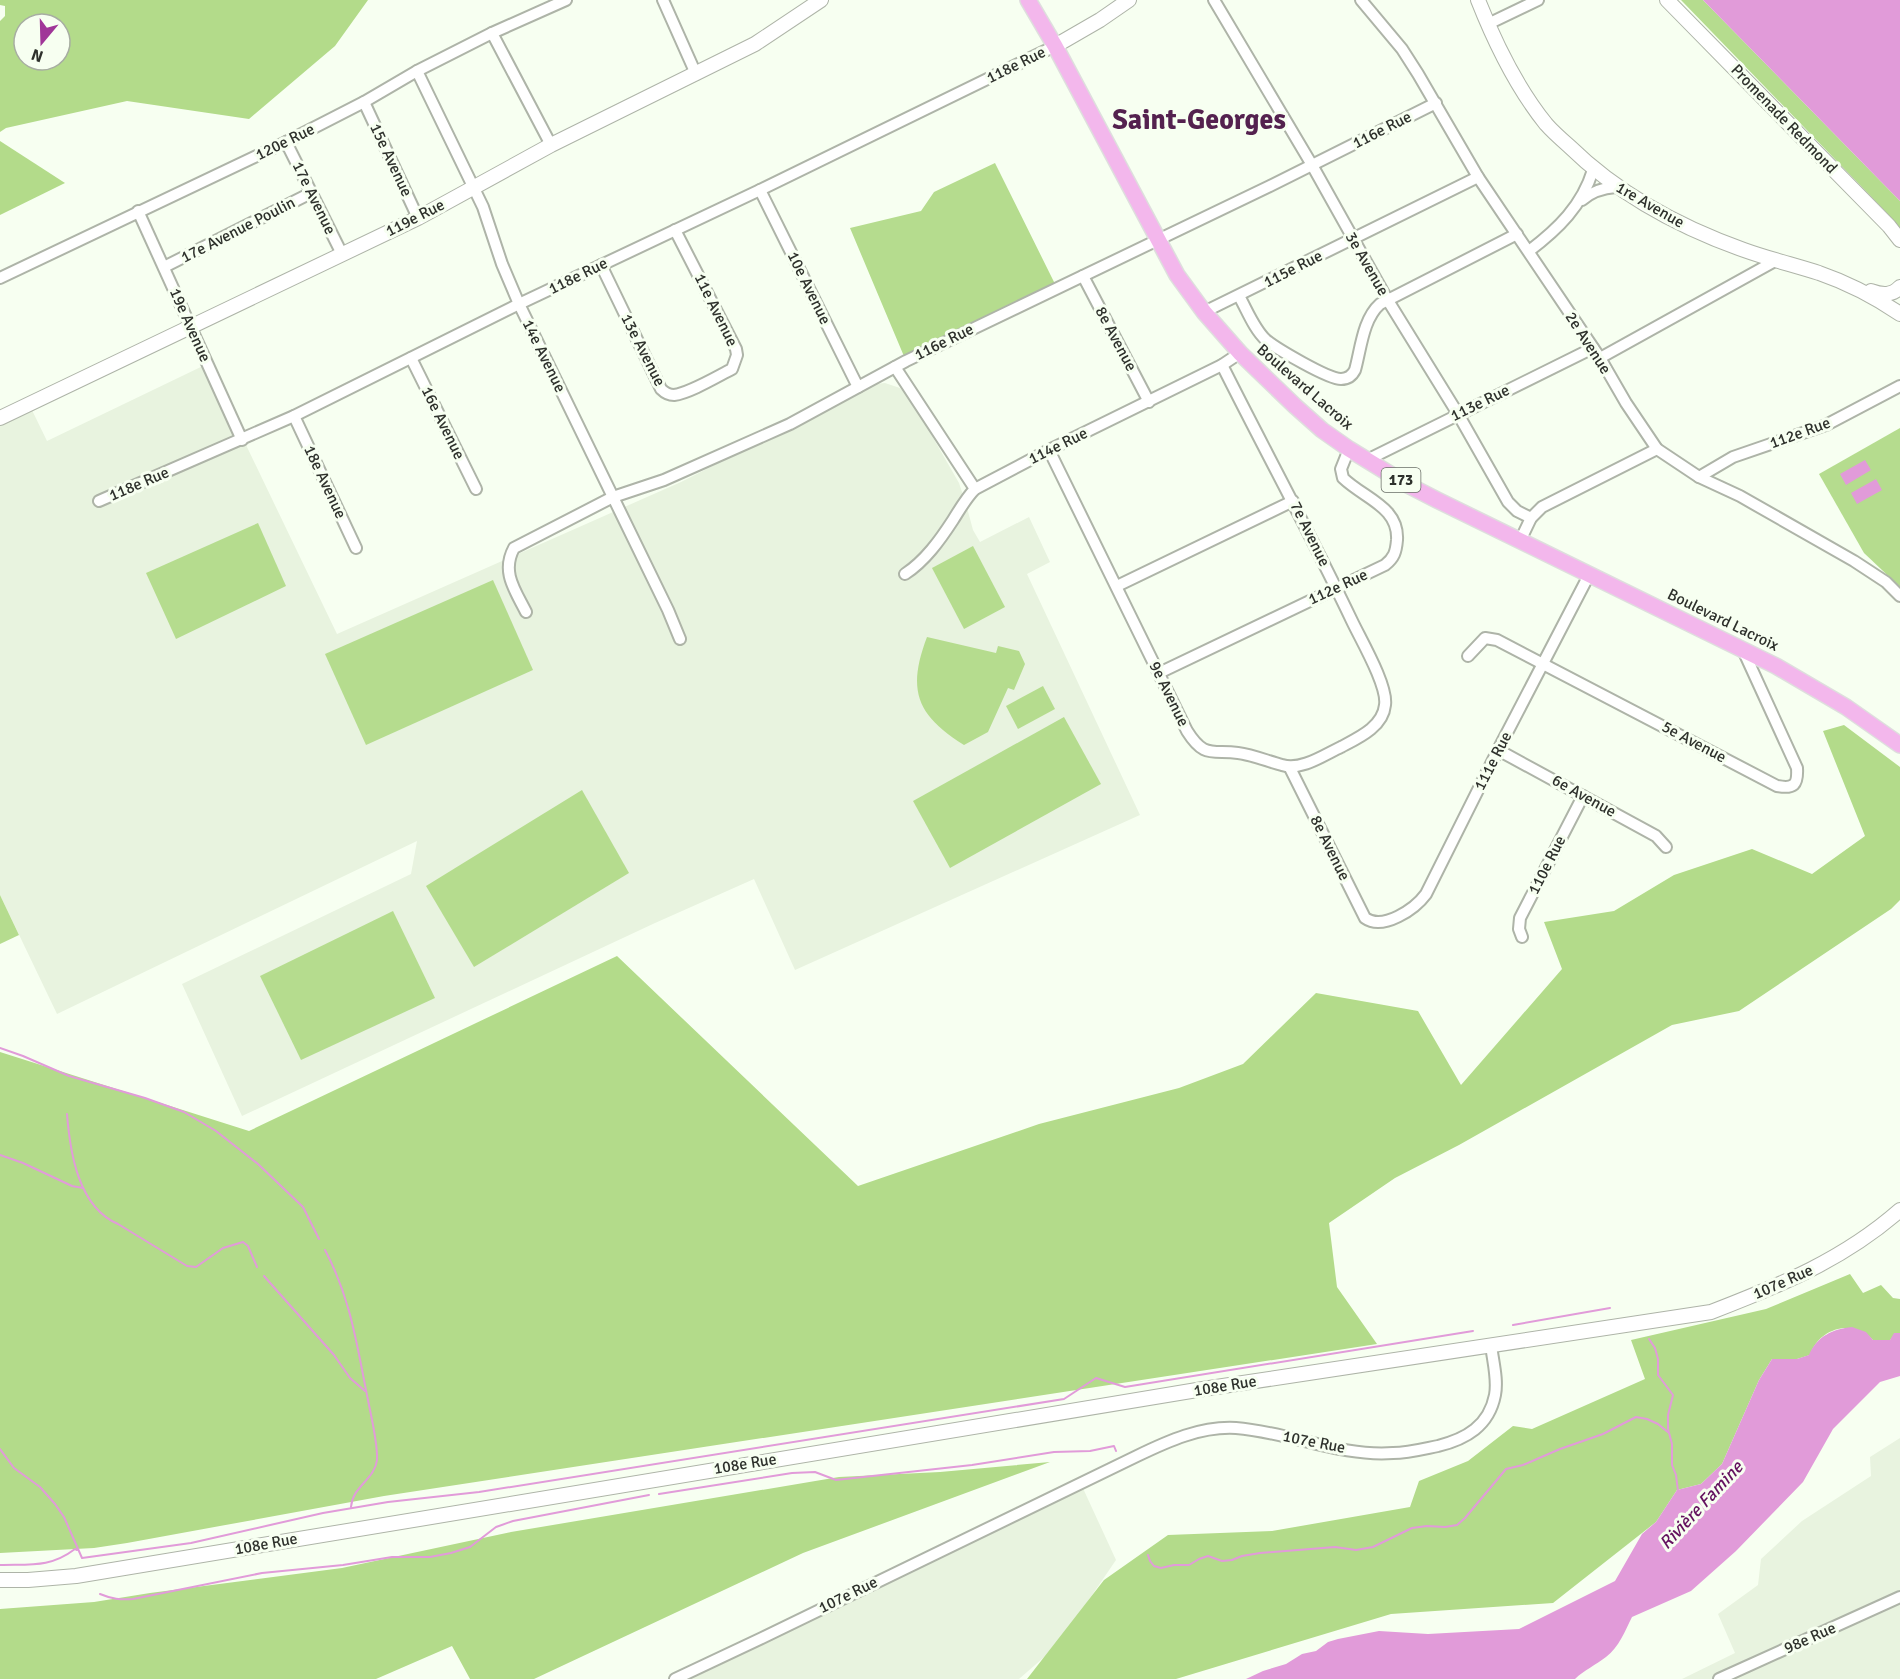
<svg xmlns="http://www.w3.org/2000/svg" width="1900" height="1679" font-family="Signika,sans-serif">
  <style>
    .built { fill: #e8f3df }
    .green { fill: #b5dc8e }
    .forest { fill: #b3db8a; fill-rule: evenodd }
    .water { fill: #e19bd9 }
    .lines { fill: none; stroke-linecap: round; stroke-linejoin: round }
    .stream { stroke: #e19bd9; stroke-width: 2 }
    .street-casing { stroke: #aeb4a8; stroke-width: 14 }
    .secondary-casing { stroke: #aeb4a8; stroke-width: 16 }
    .primary-casing { stroke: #dededd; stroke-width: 18 }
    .street { stroke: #fff; stroke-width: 10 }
    .secondary { stroke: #fff; stroke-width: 14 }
    .primary { stroke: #f3b7ec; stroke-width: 15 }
    .labels { text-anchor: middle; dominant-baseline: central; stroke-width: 6; stroke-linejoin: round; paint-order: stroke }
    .shield { fill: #f7fff1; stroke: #6a6f67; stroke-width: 1.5 }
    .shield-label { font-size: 15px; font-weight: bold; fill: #2e312c }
    .street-label { font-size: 16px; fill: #2e312c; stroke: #f7fff1 }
    .water-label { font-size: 18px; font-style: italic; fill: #64125f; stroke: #f7fff1 }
    .town-label { font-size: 28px; font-weight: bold; fill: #54214f; stroke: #f7fff1 }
  </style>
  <rect width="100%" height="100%" fill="#f7fff1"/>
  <g class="built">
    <polygon points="207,364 337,634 681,482 875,384 885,383 900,388 912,401 959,483 966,504 973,530 980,542 1029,517 1050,562 1027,574 1140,815 795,970 754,879 655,923 242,1116 182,984 411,874 417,841 57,1014 0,895 0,420 30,406 47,441"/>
    <polygon points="1900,1438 1900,1679 1682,1679 1735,1653 1718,1614 1758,1585 1761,1559 1802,1521 1871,1476 1870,1457"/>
    <polygon points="1081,1484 1116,1560 1058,1645 1019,1679 685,1679"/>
  </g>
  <g class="green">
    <polygon points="1681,0 1703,0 1900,201 1900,229 1885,211"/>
    <polygon points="995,163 1057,288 906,361 850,228 921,211 934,192"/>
    <polygon points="1900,428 1900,587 1864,553 1819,474"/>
    <polygon points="258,523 286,586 176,639 146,573"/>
    <polygon points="973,546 1005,607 964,629 932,568"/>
    <polygon points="493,580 533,670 366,745 325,654"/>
    <path d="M927,637L996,653L998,646L1019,651L1025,664L1014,690L1008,688L988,732L964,745C916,715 907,690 927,637Z"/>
    <polygon points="1043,686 1055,709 1018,729 1006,706"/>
    <polygon points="1064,717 1101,784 950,868 913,801"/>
    <polygon points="582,790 629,873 474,967 426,886"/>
    <polygon points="0,895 19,935 0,944"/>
    <polygon points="393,911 435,998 301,1060 260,976"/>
  </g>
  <g class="forest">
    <path d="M0,0H368L335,46L249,119L127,101L6,128L0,132V21L5,16V6L0,5ZM24,24H60V60H24Z"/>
    <polygon points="0,141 65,183 0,215"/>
    <polygon points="1844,725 1900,767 1900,900 1891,909 1739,1011 1672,1025 1459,1145 1395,1178 1329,1223 1337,1287 1377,1344 384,1496 127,1543 94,1548 0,1553 0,1052 249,1131 617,956 858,1186 1039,1124 1179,1088 1243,1064 1316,993 1418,1011 1461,1085 1562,969 1544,922 1614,911 1674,875 1752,849 1812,874 1865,836 1823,731"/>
    <path d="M1850,1274L1863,1293L1881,1285L1893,1298L1900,1299V1333L1890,1340H1873C1853,1318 1819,1328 1810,1355L1797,1359H1772L1759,1380L1722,1464L1701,1484L1677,1490L1656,1522L1553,1603L1391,1614L1176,1679H1027L1104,1580L1168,1535L1272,1531L1410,1507L1419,1481L1468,1461L1513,1426L1532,1429L1645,1379L1631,1340L1766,1309Z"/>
    <polygon points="1050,1462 803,1553 534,1679 470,1679 452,1646 376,1679 0,1679 0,1609 94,1602 150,1593 342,1568 511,1532 839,1477 940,1472"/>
  </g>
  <g class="water">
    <polygon points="1703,0 1900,0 1900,201"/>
    <polygon points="1865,460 1871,470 1846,485 1840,474"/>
    <polygon points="1876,479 1882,490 1857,504 1851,493"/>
    <path d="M1852,1327L1866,1332L1873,1340H1890L1894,1333H1900V1376L1880,1382L1833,1429L1803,1482L1736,1551L1691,1591L1632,1617C1625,1631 1619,1647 1606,1657C1596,1665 1584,1670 1575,1679H1246L1263,1671L1286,1664L1302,1654L1316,1651L1328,1642L1338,1639L1379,1631L1428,1634L1519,1629L1615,1581L1642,1534L1656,1522L1677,1490L1701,1484L1722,1464L1759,1380L1772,1359H1797L1809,1355C1817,1336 1833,1329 1852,1327Z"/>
  </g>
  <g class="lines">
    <g class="stream">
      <polyline points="0,1048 23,1056 69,1076 145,1098 184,1112 216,1131 258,1164 303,1207 319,1239"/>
      <path d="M67,1114C70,1152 78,1207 118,1224L187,1266L196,1267L223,1248L243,1242L248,1246L257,1267"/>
      <polyline points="0,1155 23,1163 72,1186 83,1188"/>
      <path d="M325,1250C351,1299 357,1346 368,1400C371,1416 378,1444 377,1460C375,1479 352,1487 351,1507"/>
      <polyline points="264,1276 334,1355 350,1378 365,1391"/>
      <polyline points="1513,1325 1610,1308"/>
      <polyline points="1649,1339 1655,1348 1658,1359 1658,1375 1673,1395 1668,1415 1668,1429 1672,1444 1672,1465 1676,1475 1678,1491"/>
      <polyline points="0,1449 14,1468 40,1487 55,1504 64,1517 82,1558 191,1543 323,1513 388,1502 479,1492 1064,1399 1096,1378 1125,1387 1473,1331"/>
      <polyline points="659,1494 792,1473 815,1472 836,1480 972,1465 1054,1452 1090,1451 1114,1446 1116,1451"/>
      <polyline points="1148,1555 1150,1561 1154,1566 1161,1568 1174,1565 1189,1565 1199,1559 1208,1556 1222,1561 1232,1560 1242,1556 1260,1553 1335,1547 1356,1550 1373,1547 1412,1528 1427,1526 1445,1527 1457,1525 1465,1518 1506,1469 1523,1465 1560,1449 1603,1434 1636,1417 1647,1419 1658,1424 1669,1433"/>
      <path d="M0,1565C30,1564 50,1568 75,1549L77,1550"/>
      <path d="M100,1594C112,1599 120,1600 133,1599L262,1573L343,1565L392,1557H430L451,1553L470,1547L496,1527L513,1521L649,1495"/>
    </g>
    <defs>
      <g id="street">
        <polyline points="663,0 696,74"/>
        <polyline points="1214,0 1312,165 1387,299 1458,414 1508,502 1517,511 1531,518"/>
        <polyline points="1361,0 1402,49 1418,74 1478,177 1600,358 1626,403 1657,449 1699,477 1740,496 1854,561 1886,582 1900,596"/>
        <polyline points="1488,24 1538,0"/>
        <polyline points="492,33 551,145"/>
        <polyline points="417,71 483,207 502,264 519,304 668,610 680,639"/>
        <polyline points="364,102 418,218"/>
        <polyline points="286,142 342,254"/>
        <polyline points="760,190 858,387"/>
        <path d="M1582,200C1592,191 1603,188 1616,187"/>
        <polyline points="138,211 242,440"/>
        <path d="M1529,251C1558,229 1582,206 1593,170"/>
        <path d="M601,265L661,389C665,393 669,395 674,395C690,393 718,376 732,369L737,355L736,349L675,230"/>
        <polyline points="164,267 311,193"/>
        <polyline points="1083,276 1149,402"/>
        <polyline points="0,278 286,142 364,102 417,71 492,33 566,0"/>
        <path d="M1239,296C1247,310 1254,329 1266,340C1277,349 1328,379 1341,379C1348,379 1352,376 1355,370C1361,348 1363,319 1380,304L1517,234"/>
        <polyline points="1204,312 1478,177"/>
        <polyline points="411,358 476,489"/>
        <polyline points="1600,358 1775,261"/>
        <polyline points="895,367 975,489"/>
        <polyline points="294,416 356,548"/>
        <path d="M1049,450L1187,731C1204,758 1211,750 1238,753C1253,755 1267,761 1282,765C1301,771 1324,755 1341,747C1358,738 1383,727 1385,705C1388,686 1361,640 1352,621C1311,535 1265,451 1222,365"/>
        <polyline points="1367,460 1593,348"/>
        <polyline points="1699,477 1733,457 1826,425 1900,386"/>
        <polyline points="99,501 294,416 519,304 760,190 1055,46"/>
        <polyline points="1520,541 1531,518 1542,507 1657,449"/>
        <path d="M905,574C925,561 940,540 953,520C960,509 966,498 975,489L1049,450L1222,365L1240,353"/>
        <polyline points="1117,586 1293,501"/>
        <path d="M526,612C515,590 501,572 514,548L613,497L664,480L790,424L906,361L1270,186L1436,103"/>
        <path d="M1468,656L1485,638L1497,640L1777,786C1794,789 1798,785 1797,768L1743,650"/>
        <path d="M1159,673L1385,565C1394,558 1396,552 1397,540C1399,507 1365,499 1343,478L1341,469L1349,449"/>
        <polyline points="1498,750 1656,836 1666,847"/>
        <path d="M1290,768L1365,918C1383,931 1415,909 1426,894L1498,750L1589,575"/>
        <polyline points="1522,937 1519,929 1520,918 1583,796"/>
        <path d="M675,1679L762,1638L1137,1456C1168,1441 1201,1426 1236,1428C1289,1432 1340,1457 1393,1453C1408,1453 1423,1449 1438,1446C1466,1439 1489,1426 1495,1395C1498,1379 1493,1362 1491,1345"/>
        <polyline points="1719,1679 1900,1597"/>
      </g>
      <g id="secondary">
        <path d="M1478,0C1495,43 1517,88 1546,124C1553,132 1561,139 1569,146C1619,195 1679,227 1744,250C1769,259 1794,265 1819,273C1848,283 1875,297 1900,314"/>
        <polyline points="1667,0 1889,226 1900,240"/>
        <polyline points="1055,46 1100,20 1129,0"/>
        <path d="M1871,291C1882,295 1892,296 1900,287"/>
        <polyline points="0,418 418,218 551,145 755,44 821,0"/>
        <path d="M0,1580H28L76,1576L1203,1389L1711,1312C1781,1285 1843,1260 1900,1210"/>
      </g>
      <polyline id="primary" points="1028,0 1055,46 1177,275 1204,312 1240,353 1295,406 1322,430 1349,449 1406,484 1437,500 1776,666 1846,707 1900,745"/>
    </defs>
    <use href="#street" class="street-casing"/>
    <use href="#secondary" class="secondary-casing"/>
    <use href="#primary" class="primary-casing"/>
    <use href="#street" class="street"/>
    <use href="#secondary" class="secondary"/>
    <use href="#primary" class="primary"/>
  </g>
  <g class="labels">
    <rect class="shield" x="1381.5" y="468" width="39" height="24" rx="4.5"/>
    <g class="shield-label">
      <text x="1401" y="480">173</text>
    </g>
    <g class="street-label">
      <text transform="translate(1016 65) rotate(-26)">118e Rue</text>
      <text transform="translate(1784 119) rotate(46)">Promenade Redmond</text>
      <text transform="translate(1382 130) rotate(-27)">116e Rue</text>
      <text transform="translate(285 142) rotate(-26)">120e Rue</text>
      <text transform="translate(391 160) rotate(65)">15e Avenue</text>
      <text transform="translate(314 198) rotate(64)">17e Avenue</text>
      <text transform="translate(1650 205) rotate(30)">1re Avenue</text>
      <text transform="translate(415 218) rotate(-27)">119e Rue</text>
      <text transform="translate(238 230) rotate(-27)">17e Avenue Poulin</text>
      <text transform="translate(1367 264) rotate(60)">3e Avenue</text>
      <text transform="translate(1293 269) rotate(-27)">115e Rue</text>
      <text transform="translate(578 276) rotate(-26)">118e Rue</text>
      <text transform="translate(809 288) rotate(64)">10e Avenue</text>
      <text transform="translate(716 310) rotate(64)">11e Avenue</text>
      <text transform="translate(190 325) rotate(66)">19e Avenue</text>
      <text transform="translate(1116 339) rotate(62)">8e Avenue</text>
      <text transform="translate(944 342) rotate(-26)">116e Rue</text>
      <text transform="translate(1588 343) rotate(57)">2e Avenue</text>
      <text transform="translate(643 350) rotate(63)">13e Avenue</text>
      <text transform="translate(544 356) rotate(64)">14e Avenue</text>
      <text transform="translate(1305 387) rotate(41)">Boulevard Lacroix</text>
      <text transform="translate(1480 403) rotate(-26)">113e Rue</text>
      <text transform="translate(443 423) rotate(64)">16e Avenue</text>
      <text transform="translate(1800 433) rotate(-20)">112e Rue</text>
      <text transform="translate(1058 446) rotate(-26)">114e Rue</text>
      <text transform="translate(325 482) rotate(65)">18e Avenue</text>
      <text transform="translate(139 484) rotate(-23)">118e Rue</text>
      <text transform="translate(1310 534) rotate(64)">7e Avenue</text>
      <text transform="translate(1338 587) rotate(-25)">112e Rue</text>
      <text transform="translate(1723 620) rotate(26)">Boulevard Lacroix</text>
      <text transform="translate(1169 694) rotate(64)">9e Avenue</text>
      <text transform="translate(1694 742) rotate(28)">5e Avenue</text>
      <text transform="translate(1493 761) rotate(-63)">111e Rue</text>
      <text transform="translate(1584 796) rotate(29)">6e Avenue</text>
      <text transform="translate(1330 848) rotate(64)">8e Avenue</text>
      <text transform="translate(1547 865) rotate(-63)">110e Rue</text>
      <text transform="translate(1783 1282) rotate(-24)">107e Rue</text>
      <text transform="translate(1225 1386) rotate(-9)">108e Rue</text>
      <text transform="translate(1314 1442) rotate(11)">107e Rue</text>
      <text transform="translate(745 1464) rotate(-9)">108e Rue</text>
      <text transform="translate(266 1544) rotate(-10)">108e Rue</text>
      <text transform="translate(848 1595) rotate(-26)">107e Rue</text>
      <text transform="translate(1810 1638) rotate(-24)">98e Rue</text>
    </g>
    <g class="water-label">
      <text transform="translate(1701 1505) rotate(-47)">Rivière Famine</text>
    </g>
    <g class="town-label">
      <text x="1199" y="120">Saint-Georges</text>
    </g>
  </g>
  <g transform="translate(42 42) rotate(199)"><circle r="28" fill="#f7fff1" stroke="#a7ada2" stroke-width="1.5"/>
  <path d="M0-4.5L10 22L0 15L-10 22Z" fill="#a03698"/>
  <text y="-9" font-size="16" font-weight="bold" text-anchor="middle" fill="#2e312c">N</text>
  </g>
</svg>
